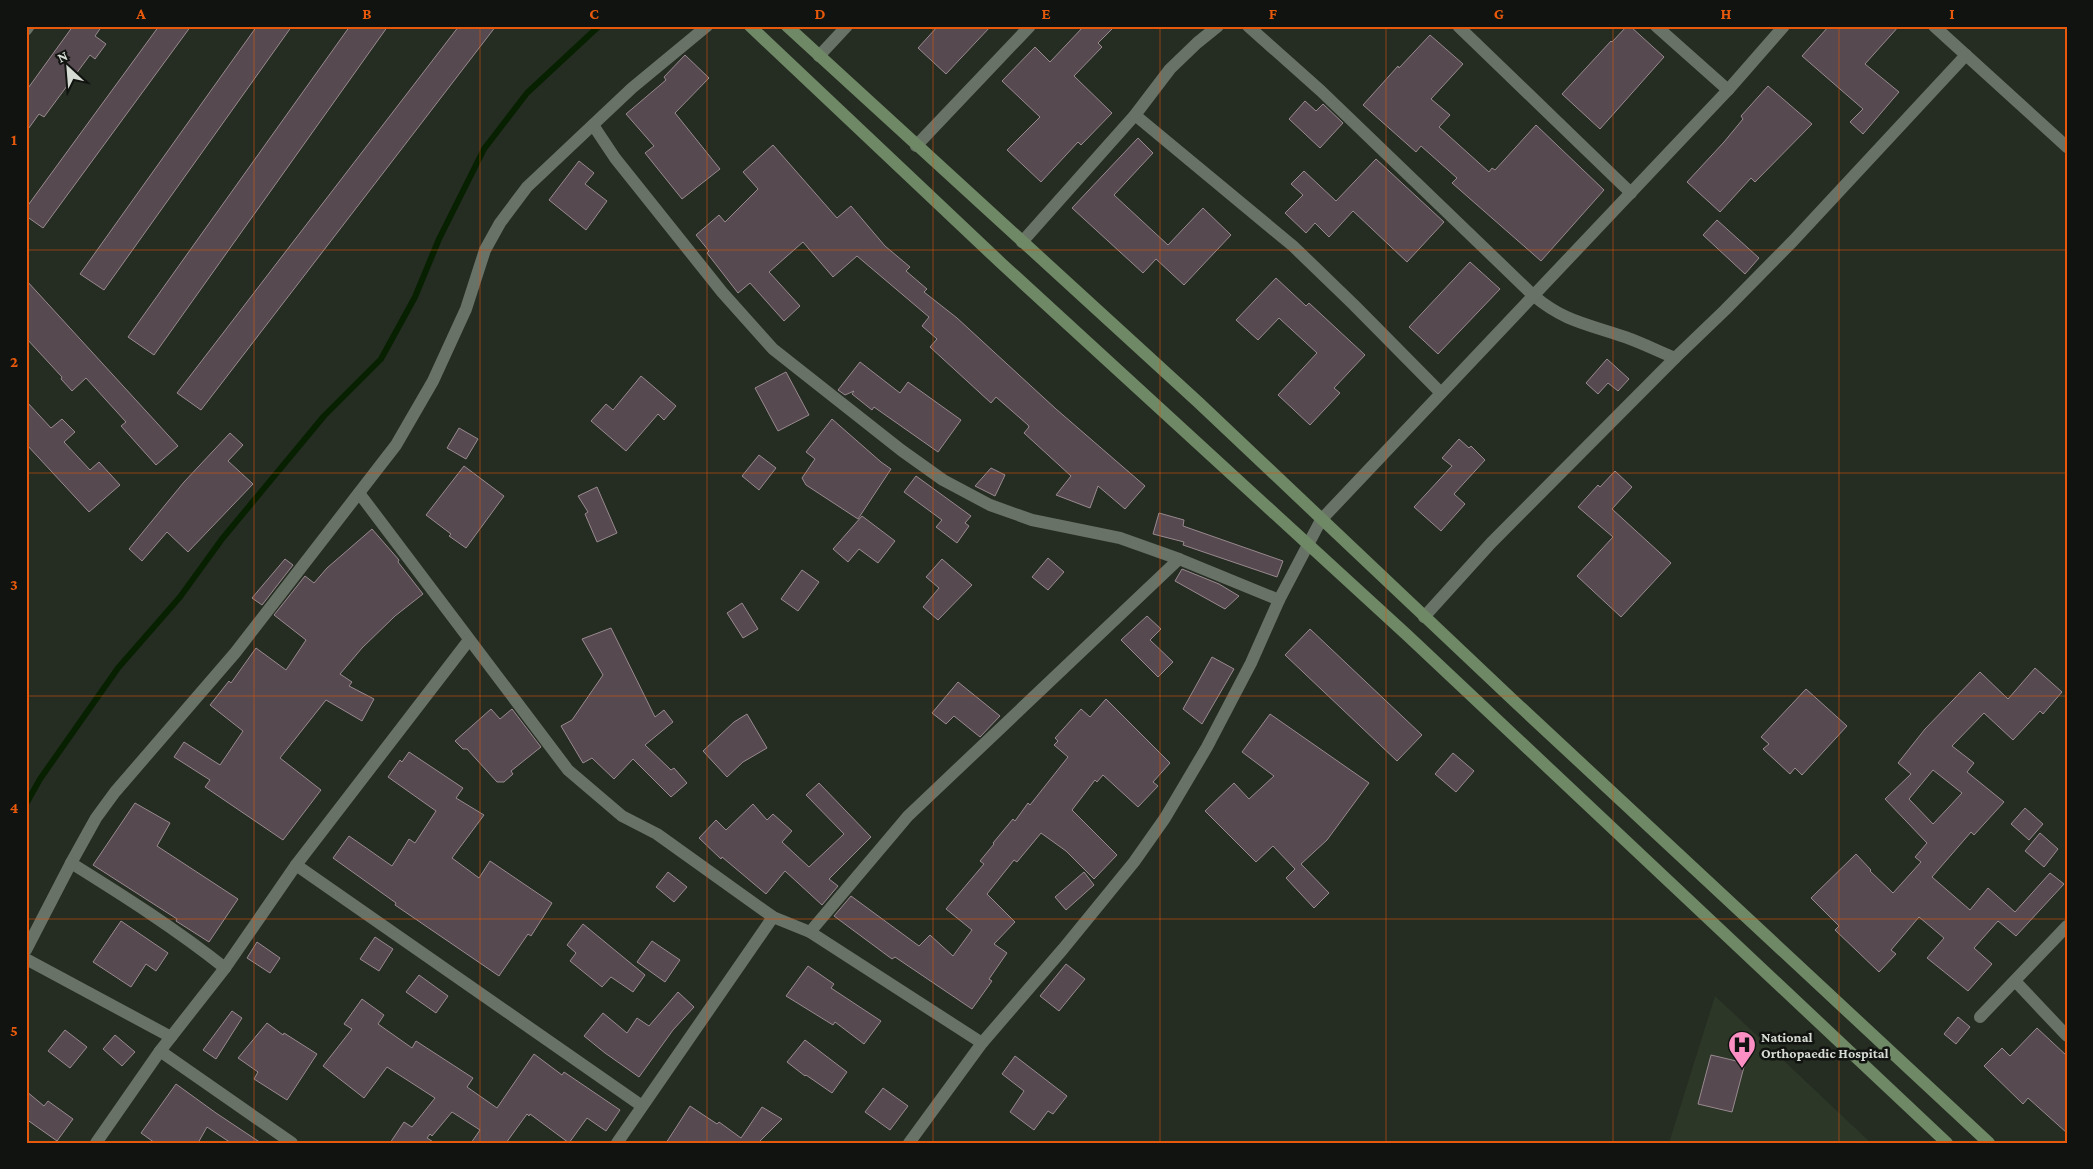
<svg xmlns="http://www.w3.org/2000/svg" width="2093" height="1169" font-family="'Crimson Pro',serif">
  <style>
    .built { fill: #2c3728 }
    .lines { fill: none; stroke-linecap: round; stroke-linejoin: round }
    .stream { stroke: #072100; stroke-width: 6 }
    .building { fill: #56494f; stroke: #998a90; fill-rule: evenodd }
    .minor { stroke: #697266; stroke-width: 12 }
    .secondary { stroke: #6f8865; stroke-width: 12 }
    .grid { fill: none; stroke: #e8590c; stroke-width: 1; stroke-opacity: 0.55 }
    .labels { text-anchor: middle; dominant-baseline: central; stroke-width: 5; stroke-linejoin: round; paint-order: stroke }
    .poi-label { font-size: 14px; font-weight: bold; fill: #d6dbd4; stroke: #10130f; text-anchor: start }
    .neatline { fill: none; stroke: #e8590c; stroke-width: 2 }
    .grid-label { font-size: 16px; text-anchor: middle; font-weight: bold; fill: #e8590c }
  </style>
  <rect width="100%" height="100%" fill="#252c22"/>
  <polygon class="built" points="1715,996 1871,1143 1669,1143"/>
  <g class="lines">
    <polyline class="stream" points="26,804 40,779 118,668 180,597 222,539 324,416 381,359 415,297 439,239 484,149 527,93 599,26"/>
  </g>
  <g class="building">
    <polygon points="73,26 102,26 95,36 106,44 95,59 90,55 44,117 39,114 26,132 26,91"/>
    <polygon points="159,26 191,26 43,228 26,216 26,208"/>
    <polygon points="257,26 292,26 104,290 80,274"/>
    <polygon points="350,26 388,26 154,355 128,337"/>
    <polygon points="459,26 496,26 201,410 177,393"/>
    <polygon points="938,26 991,26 946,74 918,48"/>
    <polygon points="1084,26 1115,26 1098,43 1102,47 1074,76 1112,113 1081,145 1078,142 1041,182 1007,150 1040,117 1002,81 1035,47 1050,62"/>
    <polygon points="1627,26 1630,26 1664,57 1600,129 1562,94 1611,41 1612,42"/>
    <polygon points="1829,26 1899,26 1865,64 1899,92 1863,134 1850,122 1863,109 1802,56"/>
    <polygon points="1430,35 1463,64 1431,99 1450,115 1439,127 1489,172 1492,168 1495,170 1536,125 1604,190 1541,261 1452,183 1457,178 1421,146 1416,152 1363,105 1398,66 1399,68"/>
    <polygon points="685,55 709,78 675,113 720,169 682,199 645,153 654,146 626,114 666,80 664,77"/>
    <polygon points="1768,86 1812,124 1755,182 1751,178 1720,212 1687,182 1724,142 1743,119 1741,116"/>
    <polygon points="1305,101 1316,111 1323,104 1343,123 1320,148 1289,119"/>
    <polygon points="1138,138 1153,153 1114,195 1168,245 1203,208 1231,235 1184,285 1156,259 1143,273 1072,208"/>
    <polygon points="773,145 837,218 851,206 885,246 910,267 906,271 927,289 924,292 957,318 1056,409 1145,486 1125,509 1098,486 1090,508 1056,495 1071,476 1024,433 1029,427 1028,425 996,397 991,403 930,347 937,339 922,326 929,317 857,256 833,277 803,242 769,272 800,306 784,321 750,283 738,293 707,253 709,251 696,235 719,215 725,222 758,189 743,172"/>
    <polygon points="1376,159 1444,222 1407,262 1353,211 1329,237 1315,223 1306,233 1285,213 1303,195 1291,184 1304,171 1336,201"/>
    <polygon points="579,161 594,173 585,184 607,201 586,230 549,200"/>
    <polygon points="1717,220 1759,258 1745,274 1703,235"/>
    <polygon points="1470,262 1500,289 1438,354 1409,327"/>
    <polygon points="1276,278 1306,306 1309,303 1365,355 1334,388 1340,393 1310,425 1278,395 1317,353 1279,318 1258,340 1236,320"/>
    <polygon points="26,280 178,446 156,465 121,426 126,422 86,378 72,391 61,379 62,377 26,338"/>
    <polygon points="1607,359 1629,379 1618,391 1608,383 1598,394 1586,383"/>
    <polygon points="860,362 900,393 908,382 961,420 938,452 874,407 872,410 852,394 854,391 845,395 838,390"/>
    <polygon points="786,372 809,415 778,431 755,388"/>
    <polygon points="641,376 676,406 664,420 658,414 626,451 591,421 606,404 613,410"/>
    <polygon points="26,401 51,428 62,419 75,432 64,442 90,470 99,462 120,485 89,512 26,444"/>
    <polygon points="832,419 881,462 891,469 858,519 806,485 802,478 815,459 806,452"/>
    <polygon points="459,428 478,439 466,459 447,448"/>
    <polygon points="230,433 243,445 228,461 253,484 188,552 167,532 142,561 129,549 184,482"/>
    <polygon points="1459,439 1469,448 1471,446 1485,460 1454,494 1465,504 1441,531 1414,507 1452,466 1442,458"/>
    <polygon points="759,455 776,468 759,490 742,476"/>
    <polygon points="464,466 504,496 466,548 449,536 451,534 426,515"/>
    <polygon points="991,468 1005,475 995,496 975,486"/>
    <polygon points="1615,471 1632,487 1612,509 1671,563 1621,617 1577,576 1613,537 1578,507 1598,485 1600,487"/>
    <polygon points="916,476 971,516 965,523 969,526 957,543 936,527 942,520 904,492"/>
    <polygon points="597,487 617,533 597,542 585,514 588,512 578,496"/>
    <polygon points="1159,513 1184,520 1183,526 1283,561 1277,577 1183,545 1184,542 1153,534"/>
    <polygon points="862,516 895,541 878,563 859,549 848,562 833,549"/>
    <polygon points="372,529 399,560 398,562 423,594 395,616 362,648 340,674 352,682 349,686 374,699 362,721 326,700 280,758 321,790 283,840 205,787 210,780 174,757 184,742 220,765 243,731 210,705 229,681 231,683 256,648 286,670 306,640 274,615 305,576 314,583 327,568"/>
    <polygon points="1048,558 1064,572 1048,590 1032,577"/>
    <polygon points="285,559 293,565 262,605 252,598"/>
    <polygon points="942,559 972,585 938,620 923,607 939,588 926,577"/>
    <polygon points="1182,569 1219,584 1239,596 1225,609 1175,581"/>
    <polygon points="802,570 819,582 798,611 781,599"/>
    <polygon points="742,603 758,629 743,638 727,613"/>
    <polygon points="1147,616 1161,629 1150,640 1173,662 1158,677 1121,640"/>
    <polygon points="611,628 655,717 664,710 673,722 645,745 671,770 674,768 687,783 671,797 633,759 614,779 592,758 583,763 561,726 572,720 603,675 582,639"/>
    <polygon points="1310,629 1422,735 1397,761 1285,655"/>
    <polygon points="1212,657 1234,669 1202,724 1183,709"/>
    <path d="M2035,668L2062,692L2043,714L2040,711L2013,740L1984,713L1952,746L1974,763L1967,772L2004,802L1974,835L1971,832L1932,877L1970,910L1988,888L2015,912L2050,873L2064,884L2016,936L1998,921L1974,948L1992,964L1968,991L1927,958L1944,938L1919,917L1891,950L1896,954L1879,972L1835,930L1839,926L1811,898L1856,854L1871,870L1870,871L1893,893L1921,862L1915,857L1927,843L1885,799L1911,774L1898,763L1925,729L1980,672L2008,699ZM1933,770L1962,793L1933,824L1909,799Z"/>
    <polygon points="958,682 1000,716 980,737 954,716 946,724 932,713"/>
    <polygon points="1806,689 1847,726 1802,775 1795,768 1790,774 1763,749 1769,744 1761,737"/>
    <polygon points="1106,699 1170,763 1153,782 1158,786 1138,807 1103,775 1097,782 1095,780 1072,810 1117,855 1094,879 1066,851 1041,833 1017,862 1014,860 987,894 1015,922 994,944 1007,953 989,979 992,981 972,1009 895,957 892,959 834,916 851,896 919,946 930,935 953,956 972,930 946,909 984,864 980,861 994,844 993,843 1013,819 1015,821 1028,803 1030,805 1068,757 1054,745 1058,741 1055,738 1081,709 1090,717"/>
    <polygon points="491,709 500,719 512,709 541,747 511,771 513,774 504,782 497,782 467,749 463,749 455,741"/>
    <polygon points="747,714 767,748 743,762 727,777 703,751 734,722"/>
    <polygon points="1270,714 1369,783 1327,840 1301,864 1329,893 1314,908 1286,878 1295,869 1273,846 1256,862 1205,811 1234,783 1249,799 1274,776 1242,752"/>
    <polygon points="409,752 463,788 456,798 484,815 452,858 479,878 490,861 552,903 531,936 528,934 499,976 395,905 396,903 333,858 349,836 392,866 409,839 415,843 436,811 388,777 400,760 402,762"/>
    <polygon points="1453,753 1474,771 1456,792 1435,774"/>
    <polygon points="819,783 871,837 829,879 838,886 822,905 785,871 766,894 722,857 721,859 699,838 716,820 726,830 753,804 767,820 773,814 792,831 782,842 809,867 844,834 806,795"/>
    <polygon points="135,803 170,823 157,846 238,899 209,942 176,921 177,919 93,865"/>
    <polygon points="2025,808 2043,824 2029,840 2011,824"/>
    <polygon points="2040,833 2058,849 2044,867 2025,851"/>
    <polygon points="668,872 687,887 674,902 656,887"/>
    <polygon points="1084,872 1094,885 1066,910 1055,897"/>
    <polygon points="121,921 168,953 156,971 146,964 131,987 93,962"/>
    <polygon points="583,924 645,975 633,992 611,977 602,987 570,961 576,953 567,945"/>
    <polygon points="375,937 393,949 379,971 360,959"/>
    <polygon points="652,941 680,960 665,982 637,962"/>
    <polygon points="257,942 280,958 270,973 247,958"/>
    <polygon points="1066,964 1085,979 1059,1011 1040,996"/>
    <polygon points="808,966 834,984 831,988 881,1021 864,1044 835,1022 833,1025 786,996"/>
    <polygon points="419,975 448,996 436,1013 406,992"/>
    <polygon points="678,992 694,1007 673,1030 639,1077 605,1053 584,1036 603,1013 627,1033 637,1018 649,1026"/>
    <polygon points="362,999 384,1015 378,1024 412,1048 416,1041 473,1078 467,1087 497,1108 534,1054 562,1075 564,1072 620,1110 606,1131 587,1118 569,1143 530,1114 529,1116 527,1114 506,1143 471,1143 480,1130 452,1112 432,1136 430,1134 427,1138 435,1143 390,1143 404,1122 412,1127 435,1098 387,1067 364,1098 323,1066 352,1029 344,1024"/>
    <polygon points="232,1011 242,1018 216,1059 203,1050"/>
    <polygon points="1958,1017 1970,1027 1956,1044 1944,1034"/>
    <polygon points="267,1023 283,1035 284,1033 317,1054 287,1100 254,1079 258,1072 238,1058"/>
    <polygon points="2037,1028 2067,1056 2067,1133 2028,1098 2023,1104 1984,1066 2002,1048 2010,1056"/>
    <polygon points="65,1030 87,1047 70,1068 48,1051"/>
    <polygon points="115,1035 135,1052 122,1066 103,1049"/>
    <polygon points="805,1040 847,1072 832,1093 806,1075 805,1076 787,1062"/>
    <polygon points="1711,1055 1745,1063 1732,1112 1698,1104"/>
    <polygon points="1015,1056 1067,1096 1053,1114 1048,1111 1034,1130 1010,1112 1024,1091 1002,1074"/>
    <polygon points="176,1084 216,1113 261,1143 231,1143 207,1127 198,1143 155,1143 141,1133"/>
    <polygon points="883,1088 908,1106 890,1130 865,1112"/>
    <polygon points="26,1091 44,1106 48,1101 73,1119 57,1141 26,1119"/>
    <polygon points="690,1106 717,1124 719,1122 741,1138 762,1107 782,1119 758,1143 666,1143"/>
  </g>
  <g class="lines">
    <g class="minor">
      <path d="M1248,26L1321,91L1534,296C1565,322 1588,324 1625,337C1642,343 1658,351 1675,358"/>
      <polyline points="1458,26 1631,193"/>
      <polyline points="1656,26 1728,90"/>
      <polyline points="1934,26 2067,147"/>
      <polyline points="26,30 29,26"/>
      <polyline points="819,56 847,26"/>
      <polyline points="1135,115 1293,246 1354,305 1441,393"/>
      <polyline points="593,125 615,158 722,292 773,349 901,450 943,480 990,505 1032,520 1120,538 1179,559 1279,600"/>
      <polyline points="916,146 1030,26"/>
      <polyline points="1022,242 1135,115 1170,69 1197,43 1218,26"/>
      <polyline points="359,493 568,770 622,816 657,834 773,917 810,932 982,1043"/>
      <polyline points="1424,617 1491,543 1675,358 1725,310 1793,241 1966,55"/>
      <path d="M71,863C124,896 176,929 225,968"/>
      <polyline points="296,865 642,1106"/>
      <polyline points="810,932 908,816 1179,559"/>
      <polyline points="26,950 71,863 96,818 115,792 235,653 396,445 433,381 466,309 485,250 500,223 527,187 632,88 707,26"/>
      <polyline points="26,959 171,1037"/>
      <polyline points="2015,981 2067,1036"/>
      <polyline points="1980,1017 2067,926"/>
      <polyline points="160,1051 292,1143"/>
      <polyline points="96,1143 160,1051 225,968 296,865 469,640"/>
      <polyline points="617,1143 773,917"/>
      <polyline points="909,1143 982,1043 1063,949 1134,862 1165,818 1207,747 1251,663 1279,600 1321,520 1728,90 1784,26"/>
    </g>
    <g class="secondary">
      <polyline points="750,26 1001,263 1407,635 1947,1143"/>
      <polyline points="787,26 1198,402 1513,700 1989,1143"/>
    </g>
  </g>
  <path class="grid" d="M254,26V1143M480,26V1143M707,26V1143M933,26V1143M1160,26V1143M1386,26V1143M1613,26V1143M1839,26V1143M26,250H2067M26,473H2067M26,696H2067M26,919H2067"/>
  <defs>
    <symbol id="hospital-pin" viewBox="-11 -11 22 30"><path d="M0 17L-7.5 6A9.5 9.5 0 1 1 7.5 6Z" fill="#fb8fc3" stroke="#10130f"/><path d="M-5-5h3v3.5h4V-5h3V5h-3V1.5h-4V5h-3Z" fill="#111"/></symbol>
  </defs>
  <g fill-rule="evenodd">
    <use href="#hospital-pin" x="1726" y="1029" width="32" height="43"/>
  </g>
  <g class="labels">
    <g class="poi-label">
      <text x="1761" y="1037">National<tspan x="1761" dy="16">Orthopaedic Hospital</tspan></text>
    </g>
  </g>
  <rect width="2093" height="1169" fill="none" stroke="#10130f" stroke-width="55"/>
  <g transform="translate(68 68) rotate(334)" stroke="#10130f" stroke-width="4" paint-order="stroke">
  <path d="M0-4L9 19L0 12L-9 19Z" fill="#d6dbd4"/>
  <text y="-8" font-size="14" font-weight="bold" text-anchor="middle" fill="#d6dbd4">N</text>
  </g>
  <rect x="28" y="28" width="2038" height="1114" class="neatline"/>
  <g class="grid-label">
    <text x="141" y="19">A</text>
    <text x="367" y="19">B</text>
    <text x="594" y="19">C</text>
    <text x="820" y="19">D</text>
    <text x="1046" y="19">E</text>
    <text x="1273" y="19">F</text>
    <text x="1499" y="19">G</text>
    <text x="1726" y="19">H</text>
    <text x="1952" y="19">I</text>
    <text x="14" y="145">1</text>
    <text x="14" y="367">2</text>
    <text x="14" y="590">3</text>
    <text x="14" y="813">4</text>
    <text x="14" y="1036">5</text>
  </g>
</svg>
